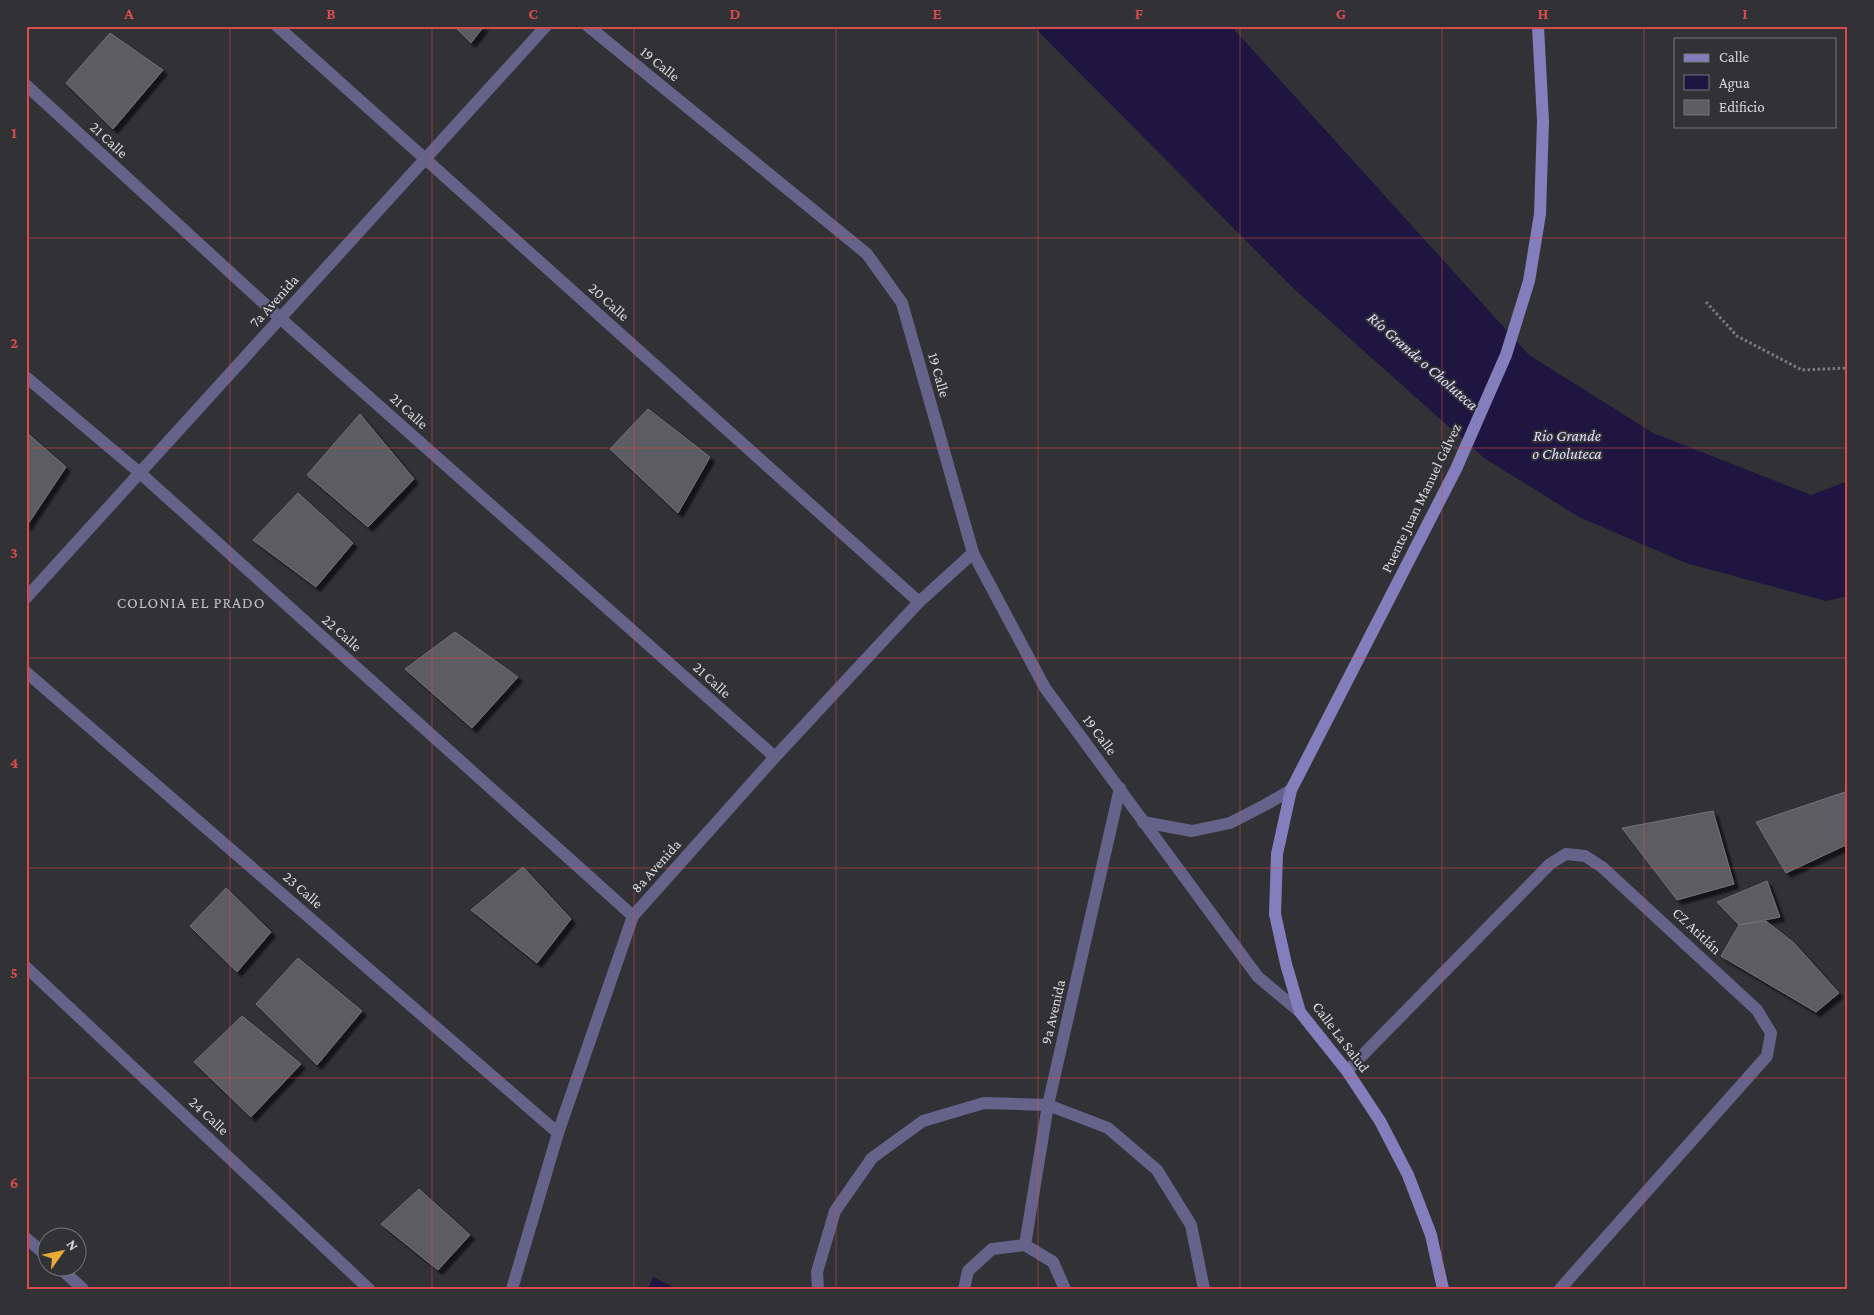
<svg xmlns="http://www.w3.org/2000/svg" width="1874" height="1315" font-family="'Crimson Pro',serif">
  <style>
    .water { fill: #1e1540 }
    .building { fill: #5c5c62; stroke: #727178; filter: url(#shadow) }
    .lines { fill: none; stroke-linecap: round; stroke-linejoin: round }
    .path { stroke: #7a7a7f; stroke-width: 3; stroke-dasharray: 2.5 2.5; stroke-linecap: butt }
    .street { stroke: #66638b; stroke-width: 12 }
    .secondary { stroke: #847ebd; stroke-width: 12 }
    .grid { fill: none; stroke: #d74c4c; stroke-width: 1; stroke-opacity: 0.55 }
    .labels { text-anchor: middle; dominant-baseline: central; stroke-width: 4; stroke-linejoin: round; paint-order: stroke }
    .street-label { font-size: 15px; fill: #dadade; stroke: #313136 }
    .water-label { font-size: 16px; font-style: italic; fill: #e0defe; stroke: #313136 }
    .neighbourhood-label { font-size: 16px; letter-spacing: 1px; fill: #bebec6; stroke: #313136 }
    .neatline { fill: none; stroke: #d74c4c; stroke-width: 2 }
    .grid-label { font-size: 16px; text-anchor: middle; font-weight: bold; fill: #d74c4c }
  </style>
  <defs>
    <filter id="shadow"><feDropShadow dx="4.5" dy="4.5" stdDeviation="1" flood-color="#0009"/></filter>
  </defs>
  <rect width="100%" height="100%" fill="#313136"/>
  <g class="water">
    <polygon points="1033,26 1231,26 1529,355 1653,433 1811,495 1848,481 1848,596 1826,601 1686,563 1579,517 1484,458 1292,287"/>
    <polygon points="653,1277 677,1289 648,1289"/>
  </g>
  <g class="building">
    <polygon points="454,26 484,26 471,43"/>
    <polygon points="110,33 163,70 113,129 66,83"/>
    <polygon points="648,409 710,457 678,513 610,449"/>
    <polygon points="360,414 414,479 368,527 307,475"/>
    <polygon points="26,432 66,467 26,527"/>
    <polygon points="298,493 353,543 316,587 253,540"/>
    <polygon points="455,632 518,677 472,728 405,669"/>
    <polygon points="1848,791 1848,844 1786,873 1756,822"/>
    <polygon points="1713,811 1734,884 1677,900 1622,828"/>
    <polygon points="523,867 571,919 537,963 471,910"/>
    <polygon points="1767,881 1780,917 1739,925 1717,902"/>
    <polygon points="226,888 271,932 237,972 190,926"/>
    <polygon points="1766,921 1794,943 1839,993 1816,1012 1721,956 1739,925"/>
    <polygon points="298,958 362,1011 317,1065 256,1004"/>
    <polygon points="242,1016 301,1064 251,1117 194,1062"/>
    <polygon points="419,1189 470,1235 438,1270 381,1224"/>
  </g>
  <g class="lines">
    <polyline class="path" points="1706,302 1737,336 1802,370 1848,368"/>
    <g class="street">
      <polyline points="277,26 919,602"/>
      <polyline points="588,26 867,254 902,303 973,553 1045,688 1258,977 1300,1012"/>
      <polyline points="26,85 281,319 775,757"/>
      <polyline points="26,377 140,473 633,916"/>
      <polyline points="26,598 546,26"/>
      <polyline points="26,672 558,1133"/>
      <polyline points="1143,822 1192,831 1230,823 1265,805 1291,790"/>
      <polyline points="26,967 369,1289"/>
      <polyline points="1347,1071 1550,864 1566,854 1585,856 1602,867 1757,1010 1771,1033 1767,1056 1560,1289"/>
      <polyline points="26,1238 48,1257"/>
      <polyline points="1025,1245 1048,1105 1120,788"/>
      <polyline points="60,1268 83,1289"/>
      <polyline points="512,1289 558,1133 633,916 775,757 919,602 973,553"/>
      <polyline points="818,1289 817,1272 835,1211 872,1158 923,1121 984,1103 1048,1105 1108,1128 1157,1170 1191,1225 1204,1289"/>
      <polyline points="964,1289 968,1271 992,1249 1025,1245 1053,1262 1065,1289"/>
    </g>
    <polyline class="secondary" points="1443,1289 1431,1235 1408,1175 1380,1121 1347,1071 1300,1012 1286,964 1275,914 1277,854 1291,790 1456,469 1506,355 1529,281 1540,214 1543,121 1538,26"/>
  </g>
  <path class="grid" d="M230,26V1289M432,26V1289M634,26V1289M836,26V1289M1038,26V1289M1240,26V1289M1442,26V1289M1644,26V1289M26,238H1848M26,448H1848M26,658H1848M26,868H1848M26,1078H1848"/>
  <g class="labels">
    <g class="street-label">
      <text transform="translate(660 64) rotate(39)">19 Calle</text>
      <text transform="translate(109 140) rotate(43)">21 Calle</text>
      <text transform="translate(274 301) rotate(-48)">7a Avenida</text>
      <text transform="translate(609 302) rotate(42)">20 Calle</text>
      <text transform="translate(939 375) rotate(74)">19 Calle</text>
      <text transform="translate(409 411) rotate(42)">21 Calle</text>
      <text transform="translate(1421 498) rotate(-64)">Puente Juan Manuel Gálvez</text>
      <text transform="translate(342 633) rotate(42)">22 Calle</text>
      <text transform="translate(712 680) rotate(42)">21 Calle</text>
      <text transform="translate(1100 735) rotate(53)">19 Calle</text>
      <text transform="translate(656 866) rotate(-48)">8a Avenida</text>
      <text transform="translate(303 890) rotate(41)">23 Calle</text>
      <text transform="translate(1697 931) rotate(43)">CZ Atitlán</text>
      <text transform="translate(1053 1012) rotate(-77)">9a Avenida</text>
      <text transform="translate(1341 1037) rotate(53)">Calle La Salud</text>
      <text transform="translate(209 1116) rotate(43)">24 Calle</text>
    </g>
    <g class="water-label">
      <text transform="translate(1423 361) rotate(41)">Río Grande o Choluteca</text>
      <text x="1567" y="435">Rio Grande<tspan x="1567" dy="18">o Choluteca</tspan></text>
    </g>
    <g class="neighbourhood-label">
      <text x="191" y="602">COLONIA EL PRADO</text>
    </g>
  </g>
  <rect width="1874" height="1315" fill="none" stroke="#313136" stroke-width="55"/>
  <rect x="1674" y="38" width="162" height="90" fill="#313136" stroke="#757579"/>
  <rect x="1684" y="54" width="25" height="8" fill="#847ebd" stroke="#757579"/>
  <text x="1719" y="62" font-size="15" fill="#dadade">Calle</text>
  <rect x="1684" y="75" width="25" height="15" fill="#1e1540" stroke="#757579"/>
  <text x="1719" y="88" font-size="15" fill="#dadade">Agua</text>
  <rect x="1684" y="100" width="25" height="15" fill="#5c5c62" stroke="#757579"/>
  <text x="1719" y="112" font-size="15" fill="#dadade">Edificio</text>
  <g transform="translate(62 1252) rotate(57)"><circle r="24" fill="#313136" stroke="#757579"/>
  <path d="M0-4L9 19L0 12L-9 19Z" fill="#e9aa38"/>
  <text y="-8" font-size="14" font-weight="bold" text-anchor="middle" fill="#dadade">N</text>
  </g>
  <rect x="28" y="28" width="1818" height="1260" class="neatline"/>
  <g class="grid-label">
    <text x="129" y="19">A</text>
    <text x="331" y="19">B</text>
    <text x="533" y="19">C</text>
    <text x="735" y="19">D</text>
    <text x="937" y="19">E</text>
    <text x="1139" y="19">F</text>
    <text x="1341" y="19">G</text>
    <text x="1543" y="19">H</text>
    <text x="1745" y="19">I</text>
    <text x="14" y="138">1</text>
    <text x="14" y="348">2</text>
    <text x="14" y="558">3</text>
    <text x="14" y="768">4</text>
    <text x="14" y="978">5</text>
    <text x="14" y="1188">6</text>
  </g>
</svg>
